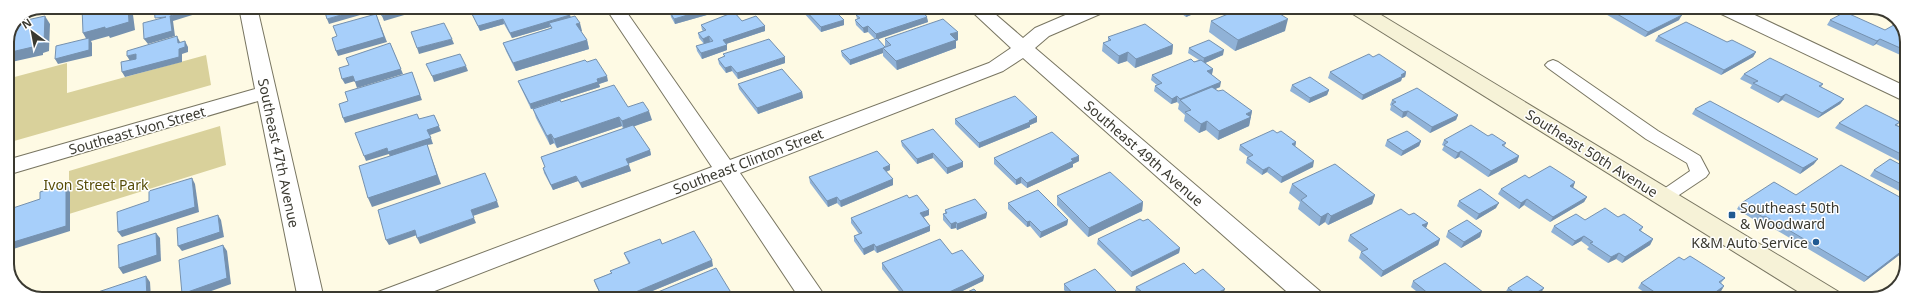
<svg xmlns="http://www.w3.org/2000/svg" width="1914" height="306" font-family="'Noto Sans',sans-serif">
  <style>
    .green { fill: #d9d19b }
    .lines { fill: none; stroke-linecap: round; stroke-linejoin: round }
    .lane-casing { stroke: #787561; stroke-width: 2 }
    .street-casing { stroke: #787561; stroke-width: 2 }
    .secondary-casing { stroke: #787561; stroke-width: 2 }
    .lane { fill: #fff; fill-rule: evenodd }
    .street { fill: #fff; fill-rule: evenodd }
    .secondary { fill: #f6f2d7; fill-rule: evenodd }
    .wall { fill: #90b2d7 }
    .shaded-wall { fill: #7591af }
    .building { fill: #a7cffa; stroke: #7591af }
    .poi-dot { fill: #215a92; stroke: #fff; stroke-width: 1.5 }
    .labels { text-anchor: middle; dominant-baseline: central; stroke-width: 3; stroke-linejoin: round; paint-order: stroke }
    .street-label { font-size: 14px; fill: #3a3930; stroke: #fff }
    .park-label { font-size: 14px; fill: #574d08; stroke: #fff }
    .poi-label { font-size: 14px; fill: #3a3930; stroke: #fff; text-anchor: start }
    .rim { fill: none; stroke: #3a3930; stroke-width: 2 }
  </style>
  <rect width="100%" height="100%" fill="#fefae4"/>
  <g class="green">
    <polygon points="206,55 211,85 7,143 7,79 67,63 67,93"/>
    <polygon points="220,126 226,165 69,214 69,171"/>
  </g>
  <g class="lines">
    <defs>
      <polygon id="lane" points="1553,60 1558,62 1658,131 1700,156 1709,173 1706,177 1670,201 1664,203 1658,201 1655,197 1658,193 1690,171 1687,163 1646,139 1548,68 1545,65 1548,62"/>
      <g id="street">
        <polygon points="239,7 257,7 324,299 298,299 258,101 7,175 7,160 255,89"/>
        <polygon points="605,7 623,7 730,160 989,63 1011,48 967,7 987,7 1023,38 1035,28 1084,7 1109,7 1107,11 1049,36 1035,48 1321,292 1325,299 1295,299 1023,58 1003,71 740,173 827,299 800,299 721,180 414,299 374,299 378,292 712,167"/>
        <polygon points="1713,7 1738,7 1907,87 1907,101 1900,99 1715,11"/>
      </g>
      <polygon id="secondary" points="1346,7 1368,7 1839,292 1843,299 1810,299 1348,11"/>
    </defs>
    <use href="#lane" class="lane-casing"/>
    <use href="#street" class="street-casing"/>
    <use href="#secondary" class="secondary-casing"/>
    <use href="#lane" class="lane"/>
    <use href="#street" class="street"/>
    <use href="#secondary" class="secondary"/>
  </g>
  <g class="wall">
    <polygon points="486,7 520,7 506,11 507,12 571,17 582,31 581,31 587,40 589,49 516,71 506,51 503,43 551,28 550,27 512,38 504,24 480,31 472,14 481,12 480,9"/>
    <polygon points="682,7 728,7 728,9 675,24 671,17 670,12 683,9"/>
    <polygon points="802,7 844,25 821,32 803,12"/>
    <polygon points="1173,7 1211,7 1186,17"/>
    <polygon points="1545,7 1572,7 1558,14"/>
    <polygon points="1598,7 1666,7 1679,20 1645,37 1597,9"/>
    <polygon points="929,9 929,14 926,15 928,22 877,39 885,47 885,39 958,40 956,41 956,48 897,70 883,56 883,53 850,65 842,56 841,51 875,39 868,32 864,33 856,25 855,20 857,19 856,15"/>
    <polygon points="1830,20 1885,30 1907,37 1907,58 1876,44 1873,46 1827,25"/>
    <polygon points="742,21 765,26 765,31 726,44 727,50 702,59 697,51 696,46 704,44 699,38 698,33 703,31 702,30 701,25"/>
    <polygon points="1211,21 1285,31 1235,51 1209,32"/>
    <polygon points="1658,36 1727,42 1756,52 1753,57 1721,75 1655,41"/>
    <polygon points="1108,37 1173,45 1172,54 1135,68 1127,61 1118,64 1102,51 1103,43 1108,41"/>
    <polygon points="1189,48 1223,55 1205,63 1213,69 1212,74 1211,74 1220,87 1215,89 1252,111 1249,126 1218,140 1206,130 1199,133 1184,121 1185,115 1178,109 1179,104 1177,102 1171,104 1154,91 1155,86 1157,85 1151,80 1152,75 1199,60 1188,53"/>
    <polygon points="723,54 785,63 738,79 732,71 726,73 719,64 718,59 724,56"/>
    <polygon points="1373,57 1406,72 1405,77 1402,78 1401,81 1362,100 1328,78 1330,72"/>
    <polygon points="1744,74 1823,84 1821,87 1844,99 1840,104 1818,118 1782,100 1778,103 1750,88 1752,85 1740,79"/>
    <polygon points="518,81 608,81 599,84 600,87 537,107 561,102 628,107 652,120 633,126 650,150 651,155 628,164 631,171 582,188 578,181 553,190 544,173 543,168 545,167 541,157 623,129 622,126 557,148 554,143 550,145 536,118 533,109 531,109 520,86"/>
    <polygon points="738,84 802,92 803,98 758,114 739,89"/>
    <polygon points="1292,85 1329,90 1327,95 1309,103 1290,91"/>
    <polygon points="1392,100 1458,115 1456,120 1430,133 1406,116 1402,118 1390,110 1391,106 1390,105"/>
    <polygon points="1695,109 1814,164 1800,174 1692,114"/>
    <polygon points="1037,117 1037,122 1030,125 1030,127 979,148 955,124 955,119"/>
    <polygon points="1900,122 1897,125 1907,130 1907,165 1835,128 1839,123"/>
    <polygon points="933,129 963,167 947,174 933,158 917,164 902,146 901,141"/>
    <polygon points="1277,133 1296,142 1295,147 1313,167 1281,183 1267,172 1262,175 1246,163 1247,158 1248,157 1239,150 1240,145"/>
    <polygon points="1488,136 1506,143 1504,147 1519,156 1517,162 1488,177 1459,157 1455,159 1442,150 1444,146 1442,145 1444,140"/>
    <polygon points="1387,140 1421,141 1419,146 1401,156 1385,146"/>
    <polygon points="994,158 1079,161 1073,164 1073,167 1027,188 1021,183 1016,185 994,164"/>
    <polygon points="1907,168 1907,195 1870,176 1874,170"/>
    <polygon points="890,170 886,172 893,185 841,207 837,203 828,207 810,183 809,177"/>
    <polygon points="1529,178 1575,182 1573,187 1587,197 1584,202 1550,222 1524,205 1519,209 1498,194 1501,189"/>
    <polygon points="1292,184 1375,195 1372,204 1328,225 1325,222 1319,226 1298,209 1300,202 1289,193"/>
    <polygon points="1796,195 1907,249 1864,282 1761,221 1759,223 1737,209 1740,204"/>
    <polygon points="1057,196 1143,202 1142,211 1088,237 1057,205"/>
    <polygon points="909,198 929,215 924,217 930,226 930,231 877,253 874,250 864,255 854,241 854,236 859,234 851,223 851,218"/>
    <polygon points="1459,201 1496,208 1476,220 1457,206"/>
    <polygon points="1008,203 1068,220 1067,225 1040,238 1030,226 1027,227 1008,209"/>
    <polygon points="945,210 987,213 986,218 957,230 956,228 951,229 943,220 943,214 945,214"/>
    <polygon points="1409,215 1428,223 1426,228 1440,239 1438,245 1381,277 1359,258 1361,252 1362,252 1348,241 1350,235"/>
    <polygon points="1618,217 1643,227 1641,231 1653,239 1650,245 1622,263 1616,259 1608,263 1587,249 1589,247 1581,241 1572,246 1551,232 1554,226 1585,220"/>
    <polygon points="1448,231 1482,231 1480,237 1461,248 1446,237"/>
    <polygon points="1098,239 1180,248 1179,253 1131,277 1097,244"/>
    <polygon points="662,244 713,266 633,299 603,299 596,286 594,280 611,273 610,271 629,264 626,258 624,253"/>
    <polygon points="952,254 984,276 983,281 946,299 905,299 882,269 882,263"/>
    <polygon points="1684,260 1725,278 1721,283 1724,286 1721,291 1710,299 1654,299 1638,288 1641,283"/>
    <polygon points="1195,274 1223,294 1214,299 1135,299 1135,297 1138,295 1135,292 1136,287"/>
    <polygon points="1413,281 1492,299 1426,299 1411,287"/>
    <polygon points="1064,284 1115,296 1111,299 1072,299 1064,290"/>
    <polygon points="1508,288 1541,293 1532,299 1513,299 1505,293"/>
  </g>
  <g class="shaded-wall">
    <polygon points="128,7 132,7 135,30 110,38 109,36 91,41 92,43 92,56 58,64 55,59 88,42 83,33"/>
    <polygon points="200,7 202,7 202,12 173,21 175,36 148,44 144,39 170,16"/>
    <polygon points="369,7 372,7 374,11 329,24 327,19"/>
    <polygon points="504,7 520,7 505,11"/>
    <polygon points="715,7 728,7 728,9 675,24 674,19"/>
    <polygon points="1188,7 1211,7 1186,17"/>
    <polygon points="1561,7 1572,7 1558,14"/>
    <polygon points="409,8 411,13 384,21 382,16"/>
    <polygon points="929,9 929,14 922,16 922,11"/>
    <polygon points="376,14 387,42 338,56 336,51"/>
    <polygon points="570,15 572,20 549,23 550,27 512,38 510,33"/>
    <polygon points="1682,15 1679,20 1645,37 1648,32"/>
    <polygon points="45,16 50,24 49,51 43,53 43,55 7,63 7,53 37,44"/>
    <polygon points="927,17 928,22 876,40 876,34"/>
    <polygon points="503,19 504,24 480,31 478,26"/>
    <polygon points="1288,19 1285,31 1235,51 1238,40"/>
    <polygon points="844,20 844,25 821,32 821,27"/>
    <polygon points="580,23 582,31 579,32 576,24"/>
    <polygon points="765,26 765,31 723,45 723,40"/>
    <polygon points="868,26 868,32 864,33 863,28"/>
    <polygon points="958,32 958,40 956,41 956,48 897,70 896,61 950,34"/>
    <polygon points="177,36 180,42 181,48 185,41 188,47 188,52 182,54 182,62 125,77 122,72 178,43"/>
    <polygon points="709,36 710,42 704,44 703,39"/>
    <polygon points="452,39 454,44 419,54 417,48"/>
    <polygon points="1880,39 1876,44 1873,46 1877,41"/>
    <polygon points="587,40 589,49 516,71 513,63"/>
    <polygon points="390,43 403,74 357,88 355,82"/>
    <polygon points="727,45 727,50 702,59 701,53"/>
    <polygon points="1173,45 1172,54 1135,68 1136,59"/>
    <polygon points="883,48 883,53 850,65 850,60"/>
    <polygon points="1224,50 1223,55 1203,64 1204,58"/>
    <polygon points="1128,52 1127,61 1118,64 1119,56"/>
    <polygon points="1756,52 1753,57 1721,75 1724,70"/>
    <polygon points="136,54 139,59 130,61 127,56"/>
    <polygon points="785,57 785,63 738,79 737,73"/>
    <polygon points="466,66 468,71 434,82 432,76"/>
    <polygon points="731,66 732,71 726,73 725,68"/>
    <polygon points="1213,69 1212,74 1206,76 1207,71"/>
    <polygon points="1406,72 1405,77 1402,78 1401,81 1362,100 1363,95"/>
    <polygon points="353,76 355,81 345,84 342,79"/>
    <polygon points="607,76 608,81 599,84 600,87 531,109 530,104 597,79"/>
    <polygon points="414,78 422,100 345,123 343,118"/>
    <polygon points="1221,82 1220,87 1183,103 1180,100 1179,104 1180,99"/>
    <polygon points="1329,90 1327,95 1309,103 1310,98"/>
    <polygon points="802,92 803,98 758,114 757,108"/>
    <polygon points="1786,94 1782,100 1778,103 1781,97"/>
    <polygon points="1177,96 1177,102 1171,104 1172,99"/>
    <polygon points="1844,99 1840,104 1818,118 1822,113"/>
    <polygon points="649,111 652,120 624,130 622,121"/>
    <polygon points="1252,111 1249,126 1218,140 1219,131 1246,114"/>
    <polygon points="1408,111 1406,116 1402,118 1403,112"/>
    <polygon points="434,115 441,131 430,135 433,144 427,145 441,184 372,207 368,198 390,157 389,154 366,161 364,156 387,148 427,130"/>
    <polygon points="1458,115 1456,120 1430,133 1432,127"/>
    <polygon points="619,117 622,126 557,148 554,139"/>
    <polygon points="1037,117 1037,122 1030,125 1030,127 979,148 979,143"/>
    <polygon points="1207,121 1206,130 1199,133 1201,124"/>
    <polygon points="551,134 554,143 550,145 547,136"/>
    <polygon points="1421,141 1419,146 1401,156 1403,151"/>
    <polygon points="1296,142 1295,147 1292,144"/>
    <polygon points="650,150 651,155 627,164 626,159"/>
    <polygon points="1461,151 1459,157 1455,159 1458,153"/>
    <polygon points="933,153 933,158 917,164 917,159"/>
    <polygon points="1079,156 1079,161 1073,164 1073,167 1027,188 1027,183 1071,159"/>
    <polygon points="1519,156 1517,162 1488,177 1491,171"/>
    <polygon points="1818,159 1814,164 1800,174 1803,168"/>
    <polygon points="1314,161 1313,167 1281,183 1282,177"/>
    <polygon points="963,162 963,167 947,174 947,168"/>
    <polygon points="629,165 631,171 582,188 580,183"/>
    <polygon points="890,165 890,170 883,173 883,168"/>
    <polygon points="1269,167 1267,172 1262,175 1263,170"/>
    <polygon points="576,176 578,181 553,190 551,185"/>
    <polygon points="1021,177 1021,183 1016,185 1016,180"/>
    <polygon points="192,178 195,184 199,212 122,237 118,232"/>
    <polygon points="893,179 893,185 841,207 840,201"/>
    <polygon points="1575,182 1573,188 1570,186"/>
    <polygon points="66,184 70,189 70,231 7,251 7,244"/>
    <polygon points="1375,195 1372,204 1328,225 1331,216"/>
    <polygon points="837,197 837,203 828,207 827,201"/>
    <polygon points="1587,197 1584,202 1550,222 1553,217"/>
    <polygon points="1527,199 1524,205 1519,209 1521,203"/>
    <polygon points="497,201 499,207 473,216 471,210"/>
    <polygon points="1143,202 1142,211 1088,237 1089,228"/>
    <polygon points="1499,203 1496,208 1476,220 1479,214"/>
    <polygon points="929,210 929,215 921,218 920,213"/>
    <polygon points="987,213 986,218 957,230 957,224"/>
    <polygon points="1328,213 1325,222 1319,226 1321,217"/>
    <polygon points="218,215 221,220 224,237 182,251 178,246"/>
    <polygon points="474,218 476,223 420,244 417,238"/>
    <polygon points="1068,220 1067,225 1040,238 1041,232"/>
    <polygon points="1030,221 1030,226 1027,227 1027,222"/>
    <polygon points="956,222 956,228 951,229 951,224"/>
    <polygon points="1428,223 1426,228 1422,225"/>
    <polygon points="930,226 930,231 877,253 876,247"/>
    <polygon points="415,230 417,235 389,245 386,240"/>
    <polygon points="1482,231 1480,237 1461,248 1464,242"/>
    <polygon points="156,233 160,238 161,261 123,274 119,268"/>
    <polygon points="1584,236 1581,241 1572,246 1575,241"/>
    <polygon points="1440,239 1438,245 1381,277 1383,271"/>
    <polygon points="1653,239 1650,245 1622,263 1625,257"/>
    <polygon points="874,244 874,250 864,255 863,249"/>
    <polygon points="223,245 227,251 231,284 189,299 185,299 182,294"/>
    <polygon points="1907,247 1907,249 1864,282 1868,277"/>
    <polygon points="1180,248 1179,253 1131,277 1132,272"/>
    <polygon points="1619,253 1616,259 1608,263 1611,257"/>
    <polygon points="712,260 713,266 633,299 626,299 626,296"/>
    <polygon points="146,276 150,282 151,299 147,299"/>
    <polygon points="984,276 983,281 946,299 934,299"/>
    <polygon points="14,281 19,286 19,289 17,289 14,282"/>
    <polygon points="1724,286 1721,291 1710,299 1706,299"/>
    <polygon points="1544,288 1541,293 1532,299 1526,299"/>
    <polygon points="1225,289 1223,294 1214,299 1205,299"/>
    <polygon points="1116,291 1115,296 1111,299 1100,299"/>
  </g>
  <g class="building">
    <polygon points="82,7 128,7 129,22 105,29 105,27 83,33"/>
    <polygon points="154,7 200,7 170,16 172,31 144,39 143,23 166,17 155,18"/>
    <polygon points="330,7 369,7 327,19 324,9"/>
    <polygon points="379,7 409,7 409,8 382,16"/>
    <polygon points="486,7 504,7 507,12 525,7 565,7 570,15 510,33 503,19 478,26 472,14 482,12 480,9"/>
    <polygon points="687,7 715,7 674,19 670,12"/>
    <polygon points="802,7 831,7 844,20 821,27"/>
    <polygon points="879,7 927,7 929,9 922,11 927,17 876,34 868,26 863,28 855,20 860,18 856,15"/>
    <polygon points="1245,7 1269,7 1288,19 1238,40 1211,21"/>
    <polygon points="1605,7 1666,7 1682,15 1648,32"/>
    <polygon points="734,12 742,21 756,16 765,26 723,40 727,45 701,53 696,46 713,41 709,36 703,39 698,33 706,30 701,25"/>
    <polygon points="1845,12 1885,30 1899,22 1907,37 1907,51 1880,39 1877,41 1830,20"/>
    <polygon points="376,14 384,37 336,51 332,38 337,36 333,26"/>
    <polygon points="45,16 44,43 37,44 37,46 7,53 7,42 16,20 27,17 27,20"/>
    <polygon points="575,16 580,23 576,24 587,40 513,63 503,43 552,28 549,23"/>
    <polygon points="943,19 958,32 950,34 956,40 896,61 883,48 891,45 885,39"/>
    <polygon points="1686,22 1727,42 1732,40 1756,52 1724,70 1658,36"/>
    <polygon points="444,23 452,39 417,48 411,32"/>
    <polygon points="1145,24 1173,45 1136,59 1128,52 1119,56 1103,43 1111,40 1108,37"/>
    <polygon points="177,36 178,43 185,41 185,47 179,49 179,57 122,72 121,62 136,59 136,54 127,56 127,51"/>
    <polygon points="89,38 89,50 55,59 56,46"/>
    <polygon points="877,38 885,47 883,48 850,60 841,51"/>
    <polygon points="769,39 785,57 737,73 731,66 725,68 718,59 725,56 723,54"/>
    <polygon points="1209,40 1224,50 1204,58 1189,48"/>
    <polygon points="390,43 401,69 355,82 353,76 342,79 339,68 349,65 346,58"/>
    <polygon points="460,54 466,66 432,76 426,64"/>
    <polygon points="1369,54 1373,57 1379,54 1406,72 1401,75 1403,76 1363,95 1330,72"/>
    <polygon points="1770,58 1823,84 1819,86 1844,99 1822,113 1786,94 1781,97 1753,83 1758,81 1744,74"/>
    <polygon points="596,59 607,76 597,79 598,82 530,104 518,81 585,60 587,62"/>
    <polygon points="1191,59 1194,62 1201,60 1213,69 1207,71 1221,82 1180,99 1177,96 1172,99 1155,86 1162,83 1152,75"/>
    <polygon points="782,69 802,92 757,108 738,84"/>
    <polygon points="412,72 420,95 343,118 339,104 348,101 345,92"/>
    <polygon points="1310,77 1329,90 1310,98 1292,85"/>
    <polygon points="614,85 628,107 643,102 649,111 622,121 619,117 554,139 551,134 547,136 533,109 560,100 561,102"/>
    <polygon points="1212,87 1218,91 1223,90 1252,111 1246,114 1251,117 1219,131 1207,121 1201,124 1185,112 1191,110 1180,100"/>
    <polygon points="1417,88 1458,115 1432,127 1408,111 1403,112 1392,104 1396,102 1392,100"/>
    <polygon points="1015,96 1037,117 1029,121 1030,122 979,143 955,119"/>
    <polygon points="1710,101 1818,159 1803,168 1695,109"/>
    <polygon points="1866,105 1900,122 1895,125 1907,130 1907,157 1839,123"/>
    <polygon points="417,114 419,119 434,115 439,126 427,130 431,138 388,152 387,148 364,156 355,133"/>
    <polygon points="633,125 650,150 626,159 629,165 580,183 576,176 551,185 543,168 545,167 541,157"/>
    <polygon points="1471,125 1488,136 1492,134 1506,143 1502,145 1519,156 1491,171 1461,151 1458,153 1444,145 1448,142 1444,140"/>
    <polygon points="933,129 963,162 947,168 933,153 917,159 901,141"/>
    <polygon points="1273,130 1277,133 1281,131 1296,142 1292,144 1314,161 1282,177 1269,167 1263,170 1247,158 1253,155 1240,145"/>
    <polygon points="1407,131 1421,141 1403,151 1387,140"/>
    <polygon points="1052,132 1079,156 1071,159 1073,161 1027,183 1021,177 1016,180 994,158"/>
    <polygon points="427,144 437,175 368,198 359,166"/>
    <polygon points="877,151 890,165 883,168 893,179 840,201 837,197 827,201 809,177"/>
    <polygon points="1890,159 1907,168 1907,187 1874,170"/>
    <polygon points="1335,164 1375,195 1331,216 1328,213 1321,217 1301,200 1307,196 1292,184"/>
    <polygon points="1841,165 1907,201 1907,247 1868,277 1765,216 1763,217 1740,204 1774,182 1796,195"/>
    <polygon points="1550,166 1575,182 1570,186 1587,197 1553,217 1527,199 1521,203 1501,189 1525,175 1529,178"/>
    <polygon points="1110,172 1143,202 1089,228 1057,196"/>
    <polygon points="485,173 497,201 471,210 474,218 417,238 415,230 386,240 378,210"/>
    <polygon points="192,178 195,207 118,232 117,212 149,201 149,191"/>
    <polygon points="66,184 66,226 7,244 7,210 40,199 40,192"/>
    <polygon points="1480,189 1499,203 1479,214 1459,201"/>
    <polygon points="1038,190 1068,220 1041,232 1030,221 1027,222 1008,203"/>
    <polygon points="907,195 909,198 917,195 929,210 920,213 930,226 876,247 874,244 863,249 854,236 862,233 851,218"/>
    <polygon points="975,199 987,213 957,224 956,222 951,224 943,214 947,213 945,210"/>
    <polygon points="1605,208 1618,217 1624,214 1643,227 1639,230 1653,239 1625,257 1619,253 1611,257 1590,243 1593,242 1584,236 1575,241 1554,226 1576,214 1585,220"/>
    <polygon points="1401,209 1409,215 1414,213 1428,223 1422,225 1440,239 1383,271 1361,252 1368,249 1350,235"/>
    <polygon points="218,215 220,232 178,246 177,228"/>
    <polygon points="1140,219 1143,221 1148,219 1180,248 1132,272 1098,239"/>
    <polygon points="1467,220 1482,231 1464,242 1448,231"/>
    <polygon points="694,231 712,260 626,296 627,299 603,299 594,280 612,273 610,271 630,263 624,253 660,239 662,244"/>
    <polygon points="156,233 157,255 119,268 118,245"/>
    <polygon points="940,239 952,254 962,250 984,276 934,299 909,299 882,263"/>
    <polygon points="223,245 227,278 182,294 179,260"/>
    <polygon points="1690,256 1725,278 1719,282 1724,286 1706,299 1665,299 1641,283 1679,257 1684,260"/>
    <polygon points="1184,263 1195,274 1203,269 1225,289 1205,299 1137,299 1135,297 1142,292 1136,287"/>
    <polygon points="1445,263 1492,299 1435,299 1413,281"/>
    <polygon points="716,268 735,299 661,299 658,292"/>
    <polygon points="1095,269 1116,291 1100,299 1078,299 1064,284"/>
    <polygon points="146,276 147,299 83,299 83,297"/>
    <polygon points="1527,276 1544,288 1526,299 1523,299 1508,288"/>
    <polygon points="974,289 983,299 952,299"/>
    <polygon points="1043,297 1045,299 1039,299"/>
  </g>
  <g class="poi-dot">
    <rect x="1728" y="211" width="8" height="8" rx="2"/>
    <circle cx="1816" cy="242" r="4"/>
  </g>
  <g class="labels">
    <g class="street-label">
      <text transform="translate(137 130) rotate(-16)">Southeast Ivon Street</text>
      <text transform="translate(279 153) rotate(78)">Southeast 47th Avenue</text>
      <text transform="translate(1144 153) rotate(41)">Southeast 49th Avenue</text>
      <text transform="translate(1592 153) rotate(32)">Southeast 50th Avenue</text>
      <text transform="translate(748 161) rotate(-21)">Southeast Clinton Street</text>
    </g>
    <g class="park-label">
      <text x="96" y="184">Ivon Street Park</text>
    </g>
    <g class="poi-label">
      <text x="1740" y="207">Southeast 50th<tspan x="1740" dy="16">&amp; Woodward</tspan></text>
      <text x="1808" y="242" text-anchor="end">K&amp;M Auto Service</text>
    </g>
  </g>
  <path d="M0 0H1914V306H0ZM42 14H1872A28 28 0 0 1 1900 42V264A28 28 0 0 1 1872 292H42A28 28 0 0 1 14 264V42A28 28 0 0 1 42 14Z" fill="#fff" fill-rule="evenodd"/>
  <path class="rim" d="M42 14H1872A28 28 0 0 1 1900 42V264A28 28 0 0 1 1872 292H42A28 28 0 0 1 14 264V42A28 28 0 0 1 42 14Z"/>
  <g transform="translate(32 32) rotate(328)" stroke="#ffffff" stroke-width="3" paint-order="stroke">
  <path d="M0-3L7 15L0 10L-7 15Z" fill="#3a3930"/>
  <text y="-6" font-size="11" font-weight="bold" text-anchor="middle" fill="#3a3930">N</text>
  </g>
</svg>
